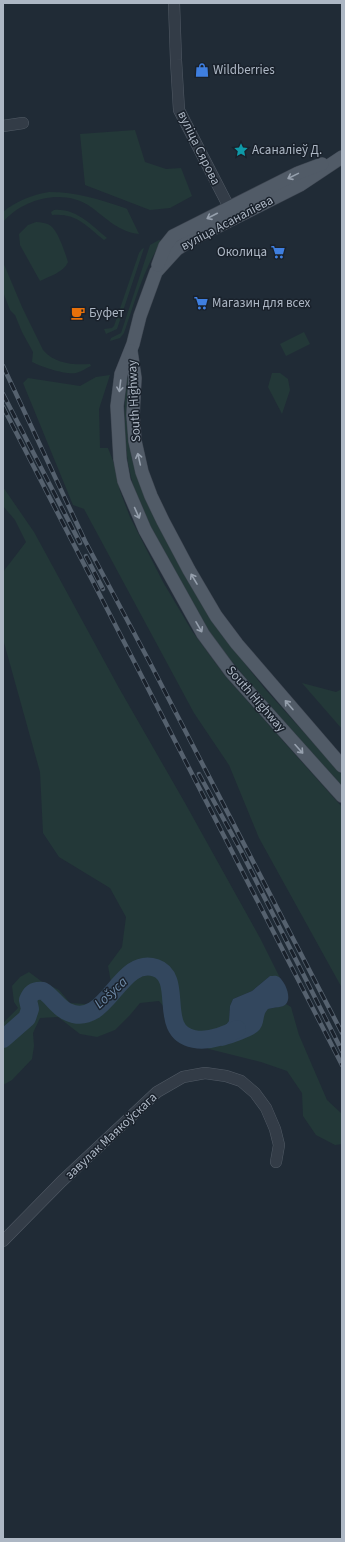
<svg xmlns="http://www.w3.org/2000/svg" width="345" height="1542" font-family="'Source Sans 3',sans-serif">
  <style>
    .green { fill: #233838 }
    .water { fill: #33475e }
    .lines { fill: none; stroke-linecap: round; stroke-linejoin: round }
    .river { stroke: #33475e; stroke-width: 18 }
    .minor-casing { stroke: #515a65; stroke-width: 12 }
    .major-casing { stroke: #3d4550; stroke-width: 14 }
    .minor { stroke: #333c47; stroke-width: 11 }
    .major { stroke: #515b67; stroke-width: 13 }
    .rail-casing { stroke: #55616e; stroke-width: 4.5 }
    .rail { stroke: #19212b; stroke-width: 3; stroke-dasharray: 9; stroke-linecap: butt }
    .oneway { stroke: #96a0ad }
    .labels { text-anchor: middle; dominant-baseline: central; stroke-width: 3; stroke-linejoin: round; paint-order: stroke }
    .poi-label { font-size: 13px; fill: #adb7c4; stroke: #19212b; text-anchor: start }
    .street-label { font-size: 13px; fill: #adb7c4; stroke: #19212b }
    .water-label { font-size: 14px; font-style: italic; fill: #6e8aa8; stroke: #19212b }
  </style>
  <rect width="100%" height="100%" fill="#202b36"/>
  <g class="green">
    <polygon points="135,130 145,162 166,169 181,168 192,196 170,208 150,210 85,185 80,134"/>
    <path d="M49,192C77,192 98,199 125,208L127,209L139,234C119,232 106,218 91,207C64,188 24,198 3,222V212C16,201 32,195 49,192Z"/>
    <path d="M54,210C76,208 91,225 107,238L104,240C86,226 77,213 52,215L51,212Z"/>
    <path d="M36,222C41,222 47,223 51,226C59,233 65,253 68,262C64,272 50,276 40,281L20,245L19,234L28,225Z"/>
    <path d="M159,240L162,241C143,269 135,302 124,333L120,338L110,341L111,338L121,333L150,245Z"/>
    <polygon points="144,248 117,329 106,334 104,329 112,328 114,326 139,253 142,249"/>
    <path d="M3,262L22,307L43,350C55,364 73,365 90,364L91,366C86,368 81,372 76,373C66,375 42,367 32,362L33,352L22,332L15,315L10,310L3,292Z"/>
    <polygon points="304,332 310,344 286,356 280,344"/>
    <polygon points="272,373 280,373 288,379 290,390 282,414 268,387"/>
    <polygon points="110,375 99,409 100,448 108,448 115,466 120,491 130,517 163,582 192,631 225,676 342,807 342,988 259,838 229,765 194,713 84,509 73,505 23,383 28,378 80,386 96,377"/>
    <path d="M127,378L131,379L128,411L161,530L180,567L208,615L219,631L265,689L342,775V786C305,744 266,703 230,659C202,624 180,584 159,544C149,522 136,501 131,477C123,444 123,411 127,378Z"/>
    <path d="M3,487L34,532L119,688L185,803L260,938L280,978L278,977L270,976L252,991L233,999L230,1006L229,1021L216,1038L217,1044L226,1045L254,1033C264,1027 260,1016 268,1009L283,1006L286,1004L291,1007L299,1035L327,1100L342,1114V1144L335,1145L316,1135L303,1116L302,1093L287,1071L261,1062L209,1049L185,1032L159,1001L140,1003L130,1015L115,1030L97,1037L80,1034L58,1017L40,1018L33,1033L34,1046L32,1059L12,1080L3,1085V1023L18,1008L14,1002L12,986L20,977L29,972L41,981L59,990L70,1003L101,1005L112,988L108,966L122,947L126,917L110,888L59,857L43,833L40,772L3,639V572L26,542L15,520L3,506Z"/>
    <polygon points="302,683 336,692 342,689 342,729"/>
  </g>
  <path class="water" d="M270,976C273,976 276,975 279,977C285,982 292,997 286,1004C283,1008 274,1007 268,1009C262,1015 265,1022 260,1029C255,1036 235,1042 226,1045L222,1046L217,1044L216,1038L218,1030L225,1026L229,1021L230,1006L233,999L252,991Z"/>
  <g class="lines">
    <path class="river" d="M3,1039L27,1018L30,1009L28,1000C31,992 35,990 43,991C52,996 58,1008 68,1012C107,1030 119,955 156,968C185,978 156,1032 194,1039C209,1042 224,1036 237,1029"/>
    <defs>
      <g id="minor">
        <polyline points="174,3 176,60 179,110 233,215"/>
        <polyline points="3,126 23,123"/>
        <polyline points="3,1241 62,1181 157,1092 183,1077 205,1073 226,1076 241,1081 255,1093 266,1108 275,1129 279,1145 276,1162"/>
      </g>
      <g id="major">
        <polyline points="342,157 300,185 191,240 177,249 156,272 140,316 133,344 121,374 117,406 120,459 124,481 145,530 203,634 231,672 342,796"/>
        <polyline points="158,265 165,246 173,236 298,173 322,164"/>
        <polyline points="131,351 135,378 133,415 135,441 142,472 151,496 163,521 189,570 216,616 237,644 342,766"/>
      </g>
    </defs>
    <use href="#minor" class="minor-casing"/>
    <use href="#major" class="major-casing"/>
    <use href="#minor" class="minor"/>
    <use href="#major" class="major"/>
    <defs>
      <g id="rail">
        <polyline points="3,366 85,541 149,661 342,1033"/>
        <polyline points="3,394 80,543"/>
        <polyline points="3,407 342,1065"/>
        <polyline points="86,556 103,589"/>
        <polyline points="199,774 241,851 342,1051"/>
      </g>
    </defs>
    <use href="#rail" class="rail-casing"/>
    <use href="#rail" class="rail"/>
  </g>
  <defs><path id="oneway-shaft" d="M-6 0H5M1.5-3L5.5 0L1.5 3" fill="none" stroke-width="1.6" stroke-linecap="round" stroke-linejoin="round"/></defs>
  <g class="oneway">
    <use href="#oneway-shaft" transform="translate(293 176) rotate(154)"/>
    <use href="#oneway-shaft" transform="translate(212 216) rotate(153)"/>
    <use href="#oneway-shaft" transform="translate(120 386) rotate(97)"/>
    <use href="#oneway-shaft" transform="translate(139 459) rotate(-103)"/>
    <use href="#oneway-shaft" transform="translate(137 513) rotate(66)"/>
    <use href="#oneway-shaft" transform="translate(194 579) rotate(-121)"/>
    <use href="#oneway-shaft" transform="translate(199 627) rotate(60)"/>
    <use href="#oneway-shaft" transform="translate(289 705) rotate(-131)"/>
    <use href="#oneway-shaft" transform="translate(299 749) rotate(48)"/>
  </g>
  <defs>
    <symbol id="shop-bare" viewBox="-9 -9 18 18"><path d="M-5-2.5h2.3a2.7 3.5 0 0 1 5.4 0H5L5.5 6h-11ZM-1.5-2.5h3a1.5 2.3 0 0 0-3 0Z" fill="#3f7fe0" stroke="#19212b" stroke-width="2.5" paint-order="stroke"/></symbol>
    <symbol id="sight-bare" viewBox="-9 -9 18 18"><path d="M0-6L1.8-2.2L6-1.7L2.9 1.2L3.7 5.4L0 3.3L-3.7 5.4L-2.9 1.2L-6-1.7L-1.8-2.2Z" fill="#0f9aa8" stroke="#19212b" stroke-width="2.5" paint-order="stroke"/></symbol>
    <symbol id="supermarket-bare" viewBox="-9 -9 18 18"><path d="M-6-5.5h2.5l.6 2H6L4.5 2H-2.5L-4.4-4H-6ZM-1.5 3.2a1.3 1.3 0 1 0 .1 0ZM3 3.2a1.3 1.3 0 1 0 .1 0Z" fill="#3f7fe0" stroke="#19212b" stroke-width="2.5" paint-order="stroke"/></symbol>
    <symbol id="cafe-bare" viewBox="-9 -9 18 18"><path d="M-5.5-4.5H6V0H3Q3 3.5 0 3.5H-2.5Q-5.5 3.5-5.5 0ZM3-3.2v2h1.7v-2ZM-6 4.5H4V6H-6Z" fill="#e8710a" stroke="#19212b" stroke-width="2.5" paint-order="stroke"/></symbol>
  </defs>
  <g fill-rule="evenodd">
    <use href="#shop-bare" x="192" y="60" width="20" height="20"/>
    <use href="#sight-bare" x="231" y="140" width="20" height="20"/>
    <use href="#supermarket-bare" x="268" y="242" width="20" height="20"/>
    <use href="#supermarket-bare" x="191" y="293" width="20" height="20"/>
    <use href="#cafe-bare" x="68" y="303" width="20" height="20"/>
  </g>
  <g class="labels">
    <g class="poi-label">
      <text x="213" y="70">Wildberries</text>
      <text x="252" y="150">Асаналіеў Д.</text>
      <text x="267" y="252" text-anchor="end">Околица</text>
      <text x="212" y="303">Магазин для всех</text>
      <text x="89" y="313">Буфет</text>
    </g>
    <g class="street-label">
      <text transform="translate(199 148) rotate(64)">вуліца Сярова</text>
      <text transform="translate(227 223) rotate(-28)">вуліца Асаналіева</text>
      <text transform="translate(134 401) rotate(-93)">South Highway</text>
      <text transform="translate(256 699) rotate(49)">South Highway</text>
      <text transform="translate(111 1136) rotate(-43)">завулак Маякоўскага</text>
    </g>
    <g class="water-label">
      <text transform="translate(111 993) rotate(-43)">Lošyca</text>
    </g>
  </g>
  <rect width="345" height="1542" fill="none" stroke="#adb7c4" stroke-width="8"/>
</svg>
